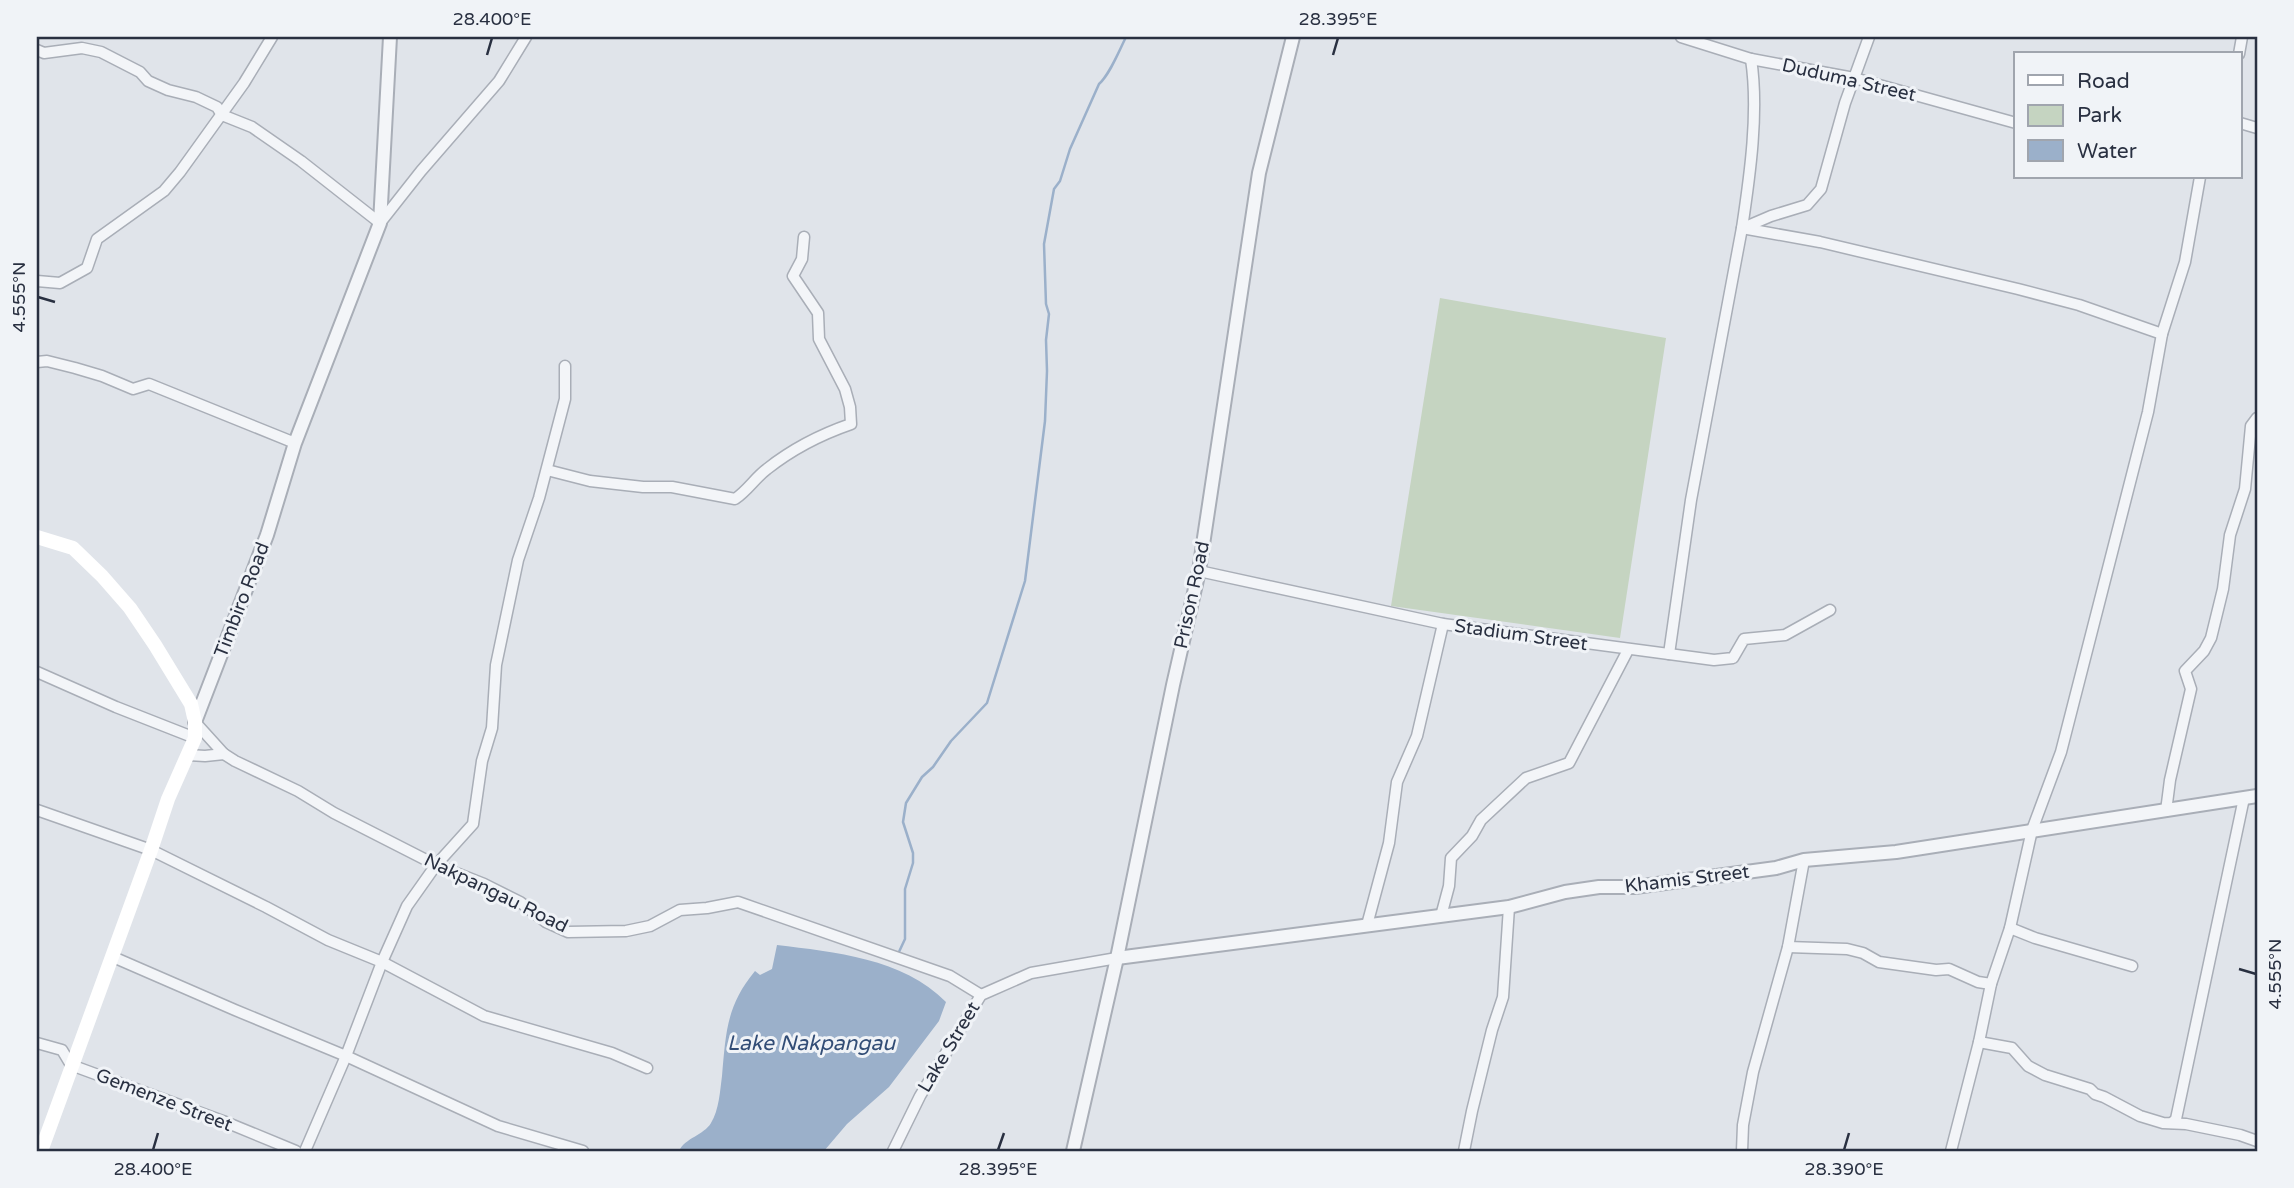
<svg xmlns="http://www.w3.org/2000/svg" width="2294" height="1188" font-family="'Varela Round',sans-serif">
  <style>
    .green { fill: #c5d4c1 }
    .water { fill: #9bb0ca }
    .lines { fill: none; stroke-linecap: round; stroke-linejoin: round }
    .stream { stroke: #9bb0ca; stroke-width: 2.5 }
    .minor-casing { stroke: #a9aeb7; stroke-width: 13 }
    .tertiary-casing { stroke: #a9aeb7; stroke-width: 16 }
    .minor { stroke: #f3f5f8; stroke-width: 10 }
    .tertiary { stroke: #f3f5f8; stroke-width: 12 }
    .secondary { stroke: #fff; stroke-width: 14 }
    .ticks { fill: none; stroke: #293041; stroke-width: 2.5 }
    .labels { text-anchor: middle; dominant-baseline: central; stroke-width: 6; stroke-linejoin: round; paint-order: stroke }
    .street-label { font-size: 19px; fill: #293041; stroke: #f0f3f7 }
    .water-label { font-size: 21px; font-style: italic; fill: #324d76; stroke: #f0f3f7 }
    .neatline { fill: none; stroke: #293041; stroke-width: 2.5 }
    .ticks-label { font-size: 18px; text-anchor: middle; fill: #293041 }
  </style>
  <rect width="100%" height="100%" fill="#e0e4ea"/>
  <polygon class="green" points="1440,298 1666,338 1620,638 1391,606"/>
  <path class="water" d="M777,945C834,952 903,958 946,1002L939,1021L889,1087L847,1124L824,1151H679C685,1138 704,1135 711,1123C719,1110 720,1091 722,1076C726,1033 726,1006 755,971L760,975L772,969Z"/>
  <g class="lines">
    <path class="stream" d="M898,954L905,939V889L913,863V853L903,822L906,803L922,777L933,767L951,741L987,703L1025,581L1045,421L1047,371L1046,340L1049,314L1046,304L1044,244L1054,189L1060,181L1070,149L1099,84C1110,74 1119,51 1126,37"/>
    <defs>
      <g id="minor">
        <polyline points="1681,37 1751,59 1854,78 2016,123"/>
        <polyline points="37,50 44,53 82,48 101,52 140,72 148,81 168,90 196,97 217,107 222,115 252,127 301,161 380,223 421,171 499,81 526,37"/>
        <polyline points="2239,54 2242,37"/>
        <polyline points="2240,123 2257,128"/>
        <polyline points="1742,228 1820,242 2018,289 2079,305 2162,334"/>
        <polyline points="1743,228 1771,216 1807,205 1821,189 1845,103 1869,37"/>
        <polyline points="37,281 60,283 87,268 97,239 164,191 180,172 244,83 272,37"/>
        <polyline points="37,362 47,361 75,368 102,376 133,389 149,384 295,443"/>
        <path d="M547,470L590,481L643,487H672L735,499C748,490 755,478 767,469C791,450 822,434 851,424L850,407L845,389L819,339L818,313L793,276L802,259L804,237"/>
        <polyline points="1199,571 1443,624 1714,660 1733,658 1744,639 1785,635 1830,610"/>
        <path d="M1669,654L1691,500L1742,228C1750,175 1759,111 1751,59"/>
        <polyline points="37,672 116,707 195,738"/>
        <polyline points="195,722 224,754 235,761 298,791 334,813 436,865 484,884 520,902 546,922 568,932 626,931 650,926 680,910 707,908 738,902 950,976 981,995"/>
        <polyline points="188,755 205,756 224,754"/>
        <polyline points="37,810 151,850 266,907 328,940 382,962 484,1016 612,1053 647,1068"/>
        <polyline points="2166,811 2170,780 2191,689 2185,671 2204,651 2211,638 2223,589 2230,535 2245,489 2251,426 2257,418"/>
        <polyline points="1441,916 1449,886 1451,858 1472,836 1481,820 1526,778 1569,763 1628,650"/>
        <polyline points="1367,925 1389,843 1397,782 1417,736 1443,624"/>
        <polyline points="2010,928 2035,938 2132,966"/>
        <polyline points="1788,947 1847,949 1863,953 1879,962 1936,970 1949,969 1978,982 1991,984"/>
        <polyline points="113,957 235,1010 346,1056 498,1126 583,1151"/>
        <polyline points="1979,1042 2012,1048 2028,1066 2045,1075 2090,1089 2095,1094 2104,1097 2140,1116 2163,1123 2186,1124 2240,1135 2257,1141"/>
        <polyline points="37,1043 62,1050 71,1065 223,1121 296,1151"/>
        <polyline points="2172,1123 2176,1119 2244,798"/>
        <polyline points="305,1151 346,1056 382,962 407,906 436,865 473,824 482,761 492,728 496,665 518,560 539,498 565,399 565,366"/>
        <polyline points="893,1151 920,1096 981,995 1031,973 1117,958"/>
        <polyline points="1464,1151 1472,1111 1492,1030 1503,997 1509,907"/>
        <polyline points="1742,1151 1743,1125 1753,1072 1788,947 1804,860"/>
        <polyline points="1951,1151 1979,1042 1991,984 2010,928 2032,830 2061,752 2148,412 2162,334 2185,262 2200,177"/>
      </g>
      <g id="tertiary">
        <polyline points="195,722 267,535 295,443 380,223 390,37"/>
        <polyline points="1117,958 1509,907 1565,892 1599,887 1635,887 1776,868 1804,860 1896,852 2257,796"/>
        <polyline points="1073,1151 1117,958 1173,685 1199,571 1259,173 1293,37"/>
      </g>
    </defs>
    <use href="#minor" class="minor-casing"/>
    <use href="#tertiary" class="tertiary-casing"/>
    <use href="#minor" class="minor"/>
    <use href="#tertiary" class="tertiary"/>
    <polyline class="secondary" points="37,537 73,548 102,576 130,608 155,645 191,704 195,722 195,738 168,799 151,850 41,1151"/>
  </g>
  <path class="ticks" d="M487,55L492,38M1333,55L1338,38M38,297L55,302M2239,969L2256,974M153,1150L158,1133M998,1150L1004,1133M1844,1150L1849,1133"/>
  <g class="labels">
    <g class="street-label">
      <text transform="translate(1849 80) rotate(13)">Duduma Street</text>
      <text transform="translate(1192 595) rotate(-78)">Prison Road</text>
      <text transform="translate(242 600) rotate(-69)">Timbiro Road</text>
      <text transform="translate(1521 635) rotate(8)">Stadium Street</text>
      <text transform="translate(1687 879) rotate(-7)">Khamis Street</text>
      <text transform="translate(496 893) rotate(26)">Nakpangau Road</text>
      <text transform="translate(949 1047) rotate(-59)">Lake Street</text>
      <text transform="translate(164 1100) rotate(21)">Gemenze Street</text>
    </g>
    <g class="water-label">
      <text x="811" y="1043">Lake Nakpangau</text>
    </g>
  </g>
  <rect width="2294" height="1188" fill="none" stroke="#f0f3f7" stroke-width="77"/>
  <rect x="2014" y="52" width="228" height="126" fill="#f0f3f7" stroke="#a0a5ae" stroke-width="2"/>
  <rect x="2028" y="75" width="35" height="10" fill="#ffffff" stroke="#a0a5ae" stroke-width="2"/>
  <text x="2077" y="88" font-size="21" fill="#293041">Road</text>
  <rect x="2028" y="105" width="35" height="21" fill="#c5d4c1" stroke="#a0a5ae" stroke-width="2"/>
  <text x="2077" y="122" font-size="21" fill="#293041">Park</text>
  <rect x="2028" y="140" width="35" height="21" fill="#9bb0ca" stroke="#a0a5ae" stroke-width="2"/>
  <text x="2077" y="158" font-size="21" fill="#293041">Water</text>
  <rect x="38" y="38" width="2218" height="1112" class="neatline"/>
  <g class="ticks-label">
    <text x="492" y="25">28.400°E</text>
    <text x="1338" y="25">28.395°E</text>
    <text transform="translate(19 297) rotate(-90)" y="6">4.555°N</text>
    <text transform="translate(2275 974) rotate(-90)" y="6">4.555°N</text>
    <text x="153" y="1175">28.400°E</text>
    <text x="998" y="1175">28.395°E</text>
    <text x="1844" y="1175">28.390°E</text>
  </g>
</svg>
